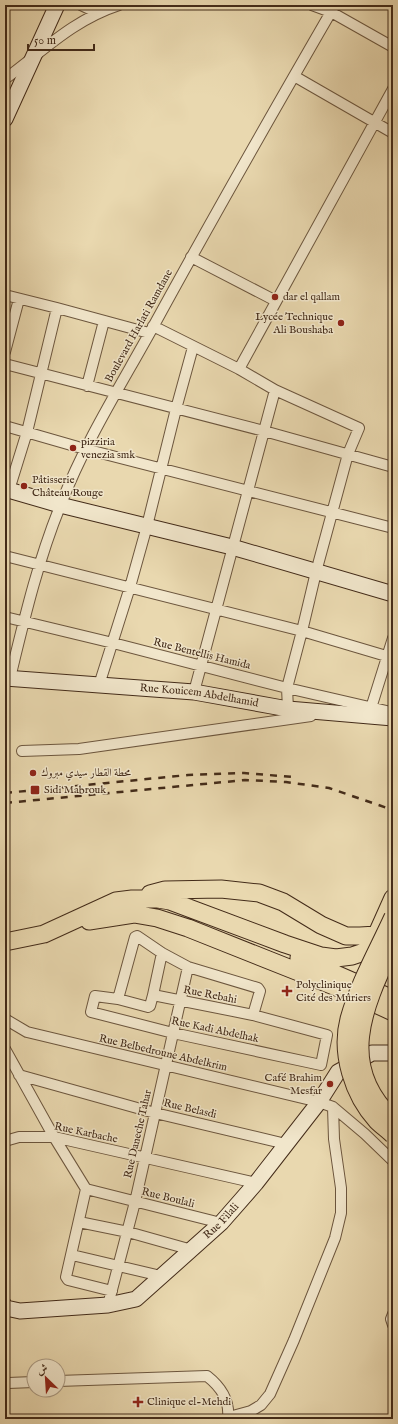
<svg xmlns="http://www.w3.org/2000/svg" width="398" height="1424" font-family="'IM FELL English',Amiri,serif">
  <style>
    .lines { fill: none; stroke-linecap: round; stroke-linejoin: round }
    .street-casing { stroke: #6c563e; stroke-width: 12 }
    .secondary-casing { stroke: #432b19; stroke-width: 17 }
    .primary-casing { stroke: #432b19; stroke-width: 19 }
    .street { stroke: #f1e6cb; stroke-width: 10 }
    .secondary { stroke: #f1e6cb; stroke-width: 15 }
    .primary { stroke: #e9d8af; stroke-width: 17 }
    .rail { stroke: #432b19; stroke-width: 2.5; stroke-dasharray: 7 7; stroke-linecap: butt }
    .primary-bridge-casing { stroke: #432b19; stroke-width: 19; stroke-linecap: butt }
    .primary-bridge { stroke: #e9d8af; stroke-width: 17 }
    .poi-dot { fill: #8f2418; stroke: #f1e6cb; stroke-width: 1.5 }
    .labels { text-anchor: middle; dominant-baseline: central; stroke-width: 3; stroke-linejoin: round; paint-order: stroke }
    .poi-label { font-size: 11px; fill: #432b19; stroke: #f1e6cb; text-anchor: start }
    .street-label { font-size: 11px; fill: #432b19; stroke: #f1e6cb }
  </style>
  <rect width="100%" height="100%" fill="#e9d8af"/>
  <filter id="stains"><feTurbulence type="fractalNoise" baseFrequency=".005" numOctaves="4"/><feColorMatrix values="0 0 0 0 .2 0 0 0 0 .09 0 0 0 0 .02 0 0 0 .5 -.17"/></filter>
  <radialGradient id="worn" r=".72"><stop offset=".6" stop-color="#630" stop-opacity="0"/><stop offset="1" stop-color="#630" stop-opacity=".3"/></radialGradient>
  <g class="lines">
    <defs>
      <path id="street" d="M81,5L98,13
        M312,5L331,12L393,47
        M294,76L393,133
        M5,79C43,51 73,20 119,5
        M191,257L276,301
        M5,295L57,308L149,333
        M153,326L239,369L275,390L359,428L348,454L316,572L302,631L287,688L288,709
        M5,352L19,299
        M5,364L264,431L393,467
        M239,369L393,89
        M87,386L104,321
        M5,426L85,449L393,528
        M9,490L27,432L57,308
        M5,556L302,631L393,658
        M5,617L113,643L287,688L391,712
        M10,678C24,620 38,560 61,504C85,442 121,385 153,327C212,219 273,112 335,5
        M99,685L130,587L147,526L176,409L193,347
        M194,692L275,390
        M372,713L371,708L393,638
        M22,751L79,749L311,716
        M153,995L253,1015L327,1035L321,1065L173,1033L91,1012L95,996L118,999L148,1007L150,1006Z
        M153,995L162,953
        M118,999L135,937L137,936L162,953L188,967L258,988L260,991L253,1015
        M5,1019L27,1032L319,1102L333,1107L365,1134L393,1161
        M5,1049L54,1137L86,1189L66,1277L68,1280L112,1291
        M19,1075L155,1113L286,1144
        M5,1141L19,1137H54L256,1183
        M86,1189L221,1223
        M79,1222L128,1232L192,1250
        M72,1255L161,1276
        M108,1305L135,1202L188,967
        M393,1314L391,1319L393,1325
        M58,1381L207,1376C221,1387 230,1400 228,1419
        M8,1383L34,1382
        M229,1417L251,1411L261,1405L270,1394L294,1340L335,1238L341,1213V1188L334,1139L333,1107"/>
      <g id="secondary">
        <path d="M5,119L57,5"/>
        <path d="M5,489L60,505L232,547L393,594"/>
        <path id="s1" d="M5,678L194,692L288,709L393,718"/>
        <path id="s2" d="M5,1306L6,1308L20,1311L108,1305L136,1299L221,1223L256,1183L319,1102L338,1072L372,1053H393"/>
      </g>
      <path id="primary" d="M150,894L165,890L221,889L259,893L283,902L321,925L346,936H360L377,935
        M89,921L134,914L157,918L188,928L344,990
        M5,942L44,934L116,901L132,899H158L170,901L285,944L321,956L336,958L352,956L364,952L372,945L393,898
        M299,958L393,999
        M369,1001L393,1012"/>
    </defs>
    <use href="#street" class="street-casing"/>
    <use href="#secondary" class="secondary-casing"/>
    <use href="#primary" class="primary-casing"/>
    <use href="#street" class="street"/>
    <use href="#secondary" class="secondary"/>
    <use href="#primary" class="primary"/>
    <path class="rail" d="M5,793L188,775L244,773L293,777
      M5,803L245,780L286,782L329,788L393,810"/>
    <defs>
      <path id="primary-bridge" d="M393,917C378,950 359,983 349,1019C340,1053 353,1095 377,1121C382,1126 388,1130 393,1135
        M391,949C363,1008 337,1067 393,1119"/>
    </defs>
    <use href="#primary-bridge" class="primary-bridge-casing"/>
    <use href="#primary-bridge" class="primary-bridge"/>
  </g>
  <g class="poi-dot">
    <circle cx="275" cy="297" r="4"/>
    <circle cx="341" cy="323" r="4"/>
    <circle cx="73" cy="448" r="4"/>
    <circle cx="24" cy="486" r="4"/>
    <circle cx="33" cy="773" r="4"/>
    <rect x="30" y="785" width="10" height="10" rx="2"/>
    <path d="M285 985h4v4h4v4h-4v4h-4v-4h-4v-4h4z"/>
    <circle cx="330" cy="1084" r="4"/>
    <path d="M136 1396h4v4h4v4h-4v4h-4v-4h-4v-4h4z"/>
  </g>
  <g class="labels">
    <g class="poi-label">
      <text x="283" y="297">dar el qallam</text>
      <text x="333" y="317" text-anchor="end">Lycée Technique<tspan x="333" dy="13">Ali Boushaba</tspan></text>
      <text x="81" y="442">pizziria<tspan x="81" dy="13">venezia smk</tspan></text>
      <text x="32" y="480">Pâtisserie<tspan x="32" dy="13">Château Rouge</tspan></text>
      <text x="41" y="773">محطة القطار سيدي مبروك</text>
      <text x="44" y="790">Sidi Mabrouk</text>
      <text x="296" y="985">Polyclinique<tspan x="296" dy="13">Cité des Mûriers</tspan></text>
      <text x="322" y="1078" text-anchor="end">Café Brahim<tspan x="322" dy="13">Mesfar</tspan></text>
      <text x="147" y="1402">Clinique el-Mehdi</text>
    </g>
    <g class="street-label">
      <text transform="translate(139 326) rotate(-61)">Boulevard Harlati Ramdane</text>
      <text transform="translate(202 654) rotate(14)">Rue Bentellis Hamida</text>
      <text stroke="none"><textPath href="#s1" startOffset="195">Rue Kouicem Abdelhamid</textPath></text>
      <text transform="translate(210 995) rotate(11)">Rue Rebahi</text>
      <text transform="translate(215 1030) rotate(12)">Rue Kadi Abdelhak</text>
      <text transform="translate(163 1053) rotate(13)">Rue Belbedroune Abdelkrim</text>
      <text transform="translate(190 1109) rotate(13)">Rue Belasdi</text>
      <text transform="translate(86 1133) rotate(12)">Rue Karbache</text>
      <text transform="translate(138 1134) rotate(-77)">Rue Daneche Tahar</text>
      <text transform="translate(168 1198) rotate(14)">Rue Boulali</text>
      <text stroke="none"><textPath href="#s2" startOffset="249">Rue Filali</textPath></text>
    </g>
  </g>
  <rect width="398" height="1424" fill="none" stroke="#e9d8af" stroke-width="20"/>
  <rect x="6" y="6" width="386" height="1412" fill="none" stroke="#432b19" stroke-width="2"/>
  <rect x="10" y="10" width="378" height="1404" fill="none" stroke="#432b19"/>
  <g transform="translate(46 1378) rotate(335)"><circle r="19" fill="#f1e6cb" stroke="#ab9b84"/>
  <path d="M0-3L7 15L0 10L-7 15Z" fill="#8f2418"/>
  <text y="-6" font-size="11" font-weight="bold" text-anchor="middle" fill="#432b19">ش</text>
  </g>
  <path d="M28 44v6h66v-6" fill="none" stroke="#432b19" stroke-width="2"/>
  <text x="34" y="44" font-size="12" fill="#432b19" stroke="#f1e6cb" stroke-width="3" paint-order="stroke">50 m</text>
  <rect width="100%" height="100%" filter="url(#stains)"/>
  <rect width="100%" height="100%" fill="url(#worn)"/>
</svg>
